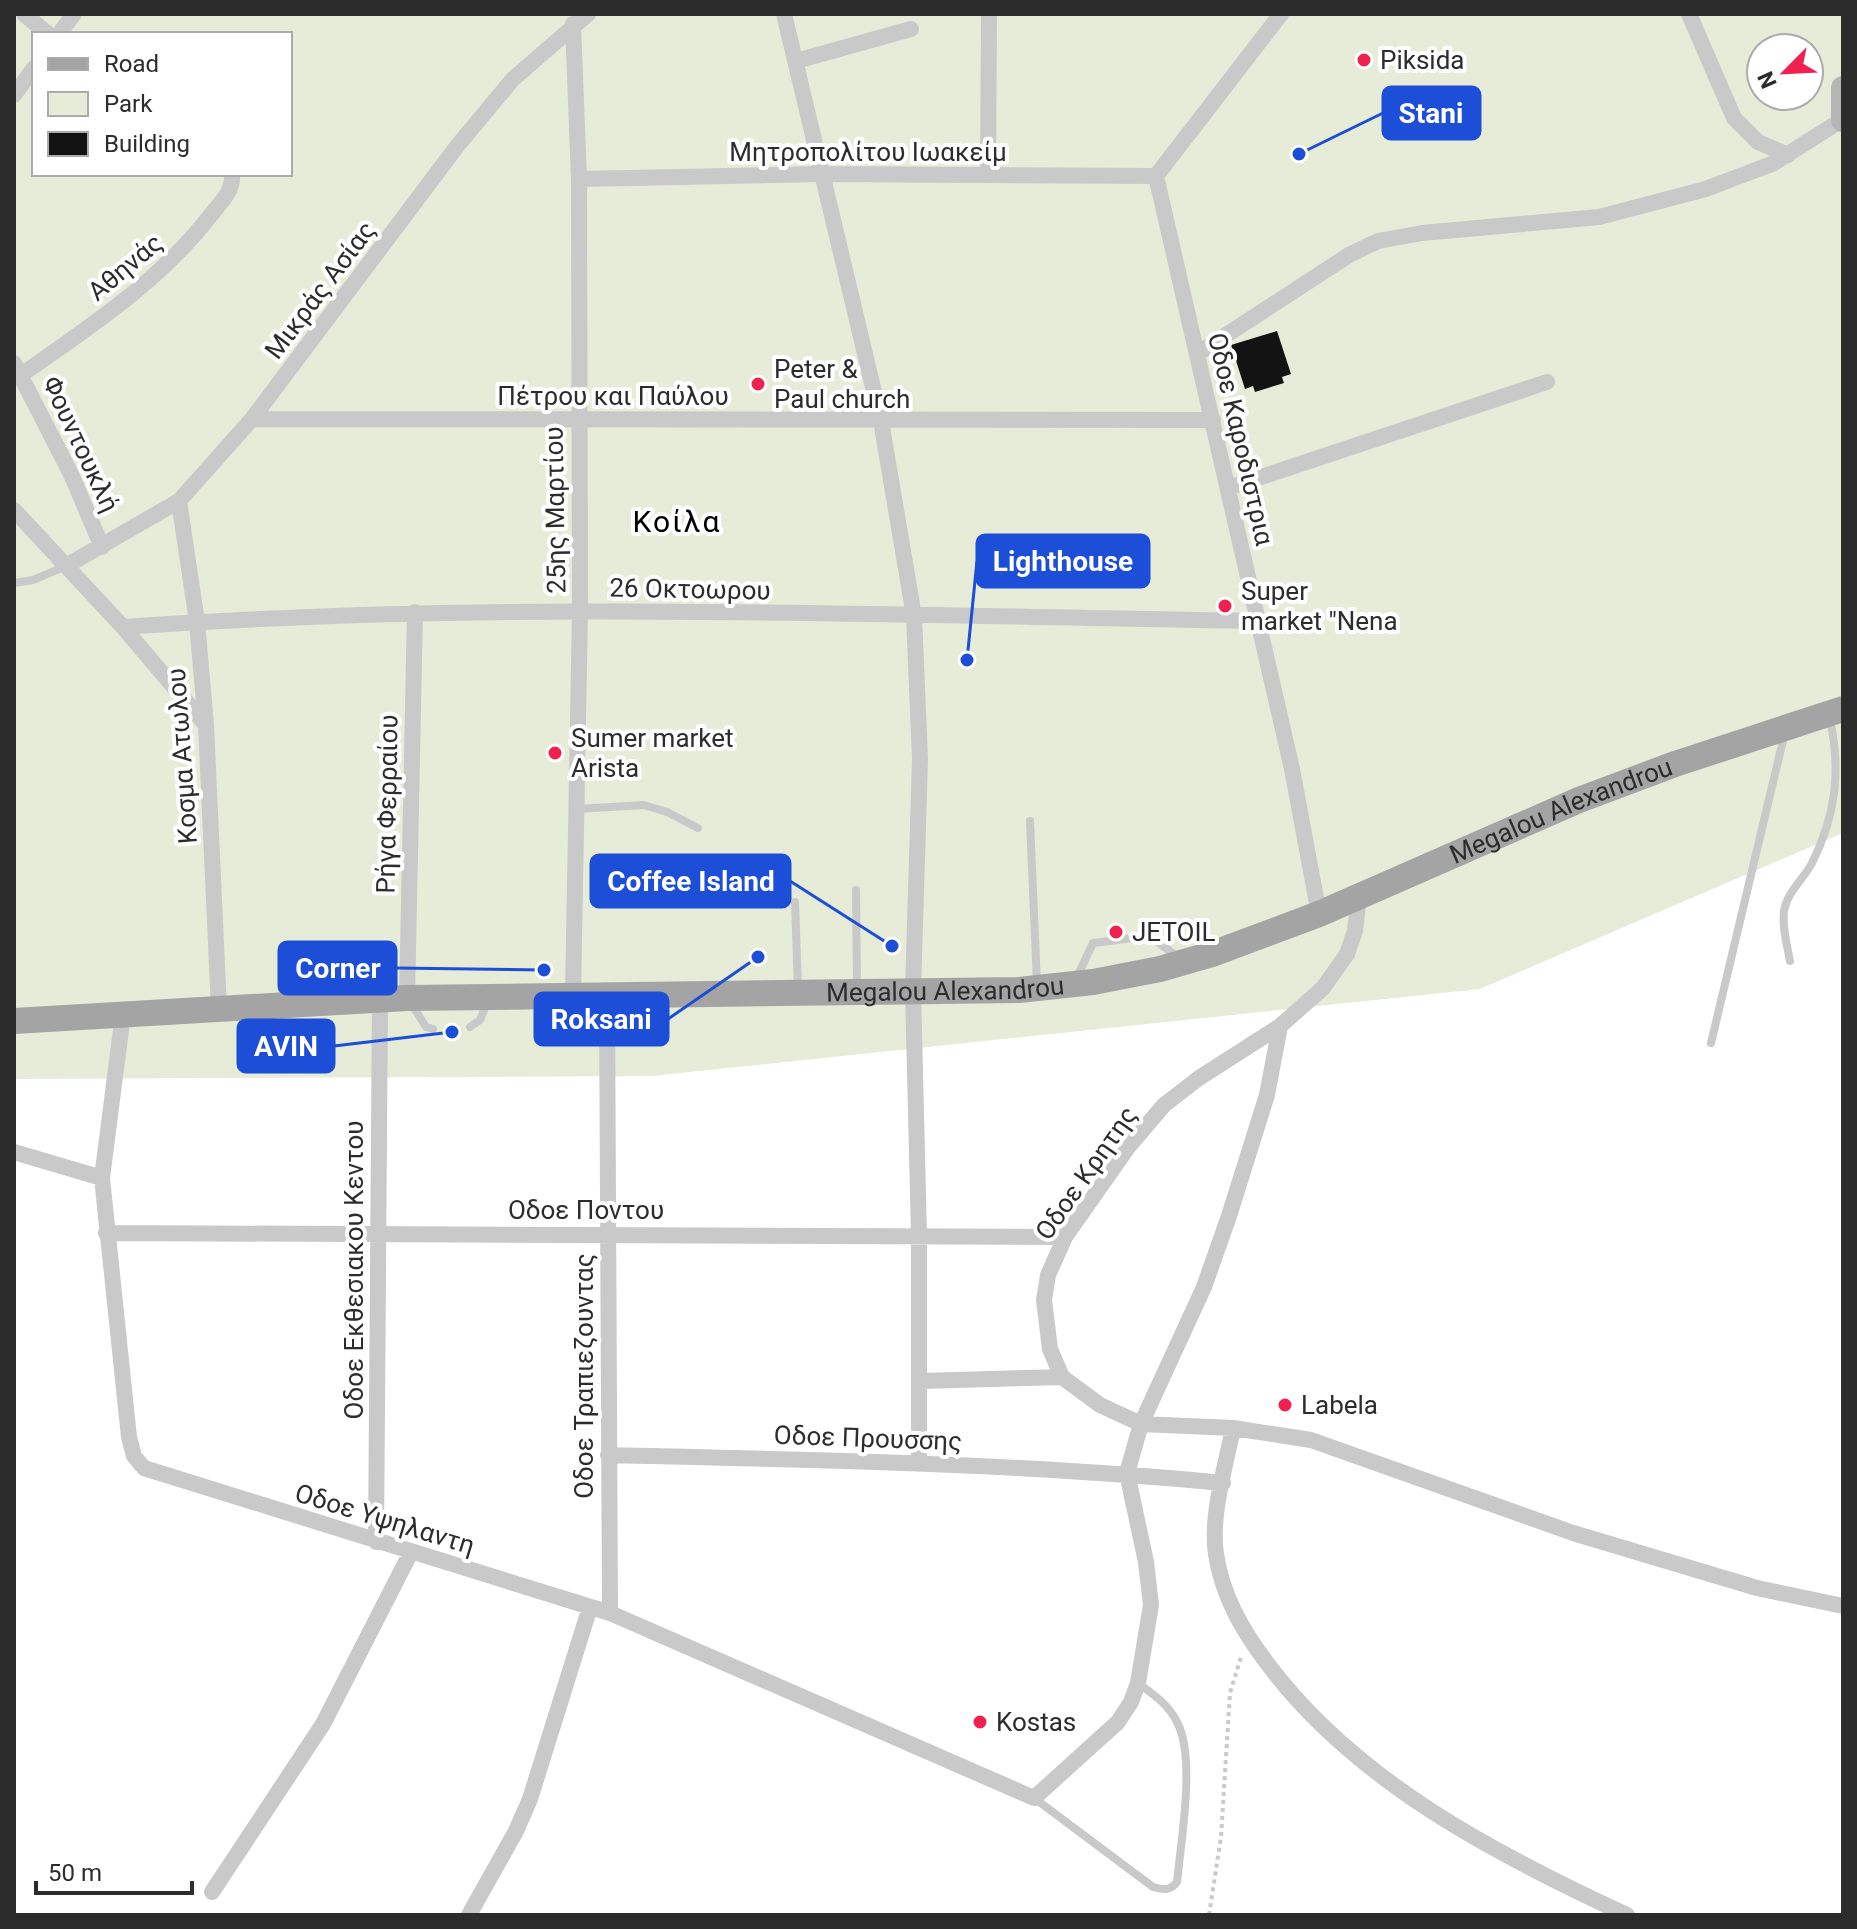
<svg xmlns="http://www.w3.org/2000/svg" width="1857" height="1929" font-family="Roboto,sans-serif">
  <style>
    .green { fill: #e6ecd8; fill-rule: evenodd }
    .building { fill: #131313 }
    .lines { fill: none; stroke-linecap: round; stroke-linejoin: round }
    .path { stroke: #c9c9c9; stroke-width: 4; stroke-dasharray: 4 4; stroke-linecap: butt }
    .lane { stroke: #c9c9c9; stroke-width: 8 }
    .street { stroke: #c9c9c9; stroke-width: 16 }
    .secondary { stroke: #b6b6b6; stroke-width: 24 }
    .primary { stroke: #a4a4a4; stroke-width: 26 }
    .poi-dot { fill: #f1214f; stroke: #fff; stroke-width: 3 }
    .labels { text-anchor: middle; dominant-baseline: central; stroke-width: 8; stroke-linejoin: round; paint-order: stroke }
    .poi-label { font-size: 26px; fill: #2c2c2c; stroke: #fff; text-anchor: start }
    .street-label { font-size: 26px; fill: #2c2c2c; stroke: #fff }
    .quarter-label { font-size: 30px; letter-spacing: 2px; fill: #000; stroke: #fff }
    .leader { fill: none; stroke: #1d4ed8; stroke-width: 3 }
    .callout-dot { fill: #1d4ed8; stroke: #fff; stroke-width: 3 }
    .callout { fill: #1d4ed8; stroke: #1d4ed8; stroke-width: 3 }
    .callout-label { font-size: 28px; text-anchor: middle; font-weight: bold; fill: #fff }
  </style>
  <rect width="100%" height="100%" fill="#fff"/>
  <path class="green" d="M14,14H1843V833L1480,989L652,1076L14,1079ZM34,34H290V174H34ZM1761,48H1809V96H1761Z"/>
  <path class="building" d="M1277,331L1291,374L1282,377L1284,383L1255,392L1253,386L1245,389L1231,345Z"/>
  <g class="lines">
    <path class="path" d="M1209,1915L1221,1837L1230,1693L1241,1657"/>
    <path class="lane" d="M14,583L33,580L66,566
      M577,809L644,805L667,812L698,828
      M1030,821L1037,984
      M856,890L857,987
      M795,902L798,988
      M1790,961C1787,945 1782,927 1784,911C1787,892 1803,880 1812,863C1836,815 1841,771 1830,719
      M1076,979L1093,943L1149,936L1178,957
      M411,1003L426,1027L433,1029
      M470,1027L480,1020L487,1003
      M1711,1043L1785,732
      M1034,1798L1153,1887C1164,1890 1170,1891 1177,1882C1181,1841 1196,1757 1177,1722C1168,1704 1154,1695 1138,1683"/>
    <path class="street" d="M24,14L48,34
      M784,14L881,421L914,616L920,759L913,991L919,1235V1463
      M1689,14L1734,118L1758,142L1788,155
      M59,34L74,14
      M796,61L911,29
      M14,95L34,68
      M988,175L989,14
      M1156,176L1292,769L1319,914
      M1156,176L1281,14
      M579,179L822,174L1156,176
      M1197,354L1349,255L1378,241L1422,233L1599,217L1706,189L1774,163L1843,119
      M14,363L71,474L102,547
      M21,375C89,327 159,282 210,216C220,203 234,191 232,174
      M252,419L1213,420
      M1228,488L1547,382
      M179,501L197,622L206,725L219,1009
      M14,510L123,627L206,725
      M66,566L179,501L252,419L458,145L513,79L588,14
      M123,627C500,600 879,615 1257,621
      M1359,896L1355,931L1347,954L1323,988L1280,1026L1199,1078L1164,1105L1129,1146L1065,1237L1048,1275L1044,1300L1050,1349L1062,1377L1100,1405L1141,1424L1233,1428L1311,1440L1573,1533L1757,1588L1843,1606
      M573,995L580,611L579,179L573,24
      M607,995L610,1613
      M407,998L415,612
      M123,1014L102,1178L129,1437L134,1456L144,1468L610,1613L1034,1798L1118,1722L1131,1702L1138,1683L1151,1605L1146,1562L1127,1473L1141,1424L1204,1287L1229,1216L1267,1095L1280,1026
      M14,1152L102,1178
      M106,1233L1065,1237
      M920,1381L1062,1377
      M1233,1428C1226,1465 1210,1516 1216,1554C1222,1595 1242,1630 1267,1663C1355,1781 1495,1854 1627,1915
      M608,1455C813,1460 1018,1463 1223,1483
      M376,1542L380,999
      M212,1892L323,1724L411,1552
      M469,1915L516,1831L530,1799L590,1607"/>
    <path class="secondary" d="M1843,88V120"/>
    <path class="primary" id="s1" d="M14,1021L407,998L1019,990L1093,982L1160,969L1212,954L1319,914L1579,800L1675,764L1843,709"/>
  </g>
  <g class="poi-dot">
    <circle cx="1364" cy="60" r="8"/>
    <circle cx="758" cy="384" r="8"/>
    <circle cx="1225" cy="606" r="8"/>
    <circle cx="555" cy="753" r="8"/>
    <circle cx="1116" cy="932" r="8"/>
    <circle cx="1285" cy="1405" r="8"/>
    <circle cx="980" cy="1722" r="8"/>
  </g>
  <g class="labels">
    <g class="poi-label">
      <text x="1380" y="60">Piksida</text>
      <text x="774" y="369">Peter &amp;<tspan x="774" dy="30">Paul church</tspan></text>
      <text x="1241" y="591">Super<tspan x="1241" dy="30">market "Nena</tspan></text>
      <text x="571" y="738">Sumer market<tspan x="571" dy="30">Arista</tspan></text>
      <text x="1132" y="932">JETOIL</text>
      <text x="1301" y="1405">Labela</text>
      <text x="996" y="1722">Kostas</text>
    </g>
    <g class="street-label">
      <text x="868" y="152">Μητροπολίτου Ιωακείμ</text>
      <text transform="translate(125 267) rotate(-40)">Αθηνάς</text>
      <text transform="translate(320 290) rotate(-53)">Μικράς Ασίας</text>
      <text x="613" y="396">Πέτρου και Παύλου</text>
      <text transform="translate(1241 439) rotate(77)">Oδοε Καροδιστρια</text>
      <text transform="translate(81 444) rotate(65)">Φουντουκλή</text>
      <text transform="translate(555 510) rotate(-91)">25ης Μαρτίου</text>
      <text transform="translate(690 589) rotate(1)">26 Οκτοωρου</text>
      <text transform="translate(182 756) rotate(-94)">Κοσμα Ατωλου</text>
      <text transform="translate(387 804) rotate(-89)">Ρήγα Φερραίου</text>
      <text stroke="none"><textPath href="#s1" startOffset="1580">Megalou Alexandrou</textPath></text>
      <text stroke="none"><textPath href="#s1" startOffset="932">Megalou Alexandrou</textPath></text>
      <text transform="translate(1086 1173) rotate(-55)">Oδοε Κρητης</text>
      <text x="586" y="1210">Oδοε Ποντου</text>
      <text transform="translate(354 1270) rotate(-90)">Oδοε Εκθεσιακου Κεντου</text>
      <text transform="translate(584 1376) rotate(-90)">Oδοε Τραπιεζουντας</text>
      <text transform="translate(868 1438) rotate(2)">Oδοε Προυσσης</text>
      <text transform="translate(385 1519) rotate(17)">Oδοε Υψηλαντη</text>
    </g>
    <g class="quarter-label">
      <text x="677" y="521">Κοίλα</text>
    </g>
  </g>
  <path class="leader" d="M1299 154L1383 113M967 660L977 561M892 946L790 881M544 970L396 968M758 957L668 1019M452 1032L334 1046"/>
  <g class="callout-dot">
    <circle cx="1299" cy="154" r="8"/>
    <circle cx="967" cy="660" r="8"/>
    <circle cx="892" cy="946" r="8"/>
    <circle cx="544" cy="970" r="8"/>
    <circle cx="758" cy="957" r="8"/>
    <circle cx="452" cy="1032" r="8"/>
  </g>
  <g class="callout">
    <rect x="1383" y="87" width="97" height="52" rx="8"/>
    <rect x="977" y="535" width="172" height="52" rx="8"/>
    <rect x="591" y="855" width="199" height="52" rx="8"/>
    <rect x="279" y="942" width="117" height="52" rx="8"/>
    <rect x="535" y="993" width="133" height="52" rx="8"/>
    <rect x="238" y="1020" width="96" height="52" rx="8"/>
  </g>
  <g class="callout-label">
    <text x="1431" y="123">Stani</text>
    <text x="1063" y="571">Lighthouse</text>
    <text x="691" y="891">Coffee Island</text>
    <text x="338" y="978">Corner</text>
    <text x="601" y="1029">Roksani</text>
    <text x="286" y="1056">AVIN</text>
  </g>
  <rect width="1857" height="1929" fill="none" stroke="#2c2c2c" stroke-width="32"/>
  <rect x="32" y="32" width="260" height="144" fill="#ffffff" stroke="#ababab" stroke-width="2"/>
  <rect x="48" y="58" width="40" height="12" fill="#a4a4a4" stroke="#ababab" stroke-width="2"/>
  <text x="104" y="72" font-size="24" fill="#2c2c2c">Road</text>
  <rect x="48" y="92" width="40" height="24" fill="#e6ecd8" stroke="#ababab" stroke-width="2"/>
  <text x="104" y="112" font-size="24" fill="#2c2c2c">Park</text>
  <rect x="48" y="132" width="40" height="24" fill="#131313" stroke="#ababab" stroke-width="2"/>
  <text x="104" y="152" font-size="24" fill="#2c2c2c">Building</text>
  <g transform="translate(1785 72) rotate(246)"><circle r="38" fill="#ffffff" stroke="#ababab" stroke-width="2"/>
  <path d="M0-6L14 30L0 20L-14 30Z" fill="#f1214f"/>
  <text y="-12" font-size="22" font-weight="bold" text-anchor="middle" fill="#2c2c2c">N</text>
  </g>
  <path d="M36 1881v12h156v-12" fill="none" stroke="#2c2c2c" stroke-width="4"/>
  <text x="48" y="1881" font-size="24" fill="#2c2c2c" stroke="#ffffff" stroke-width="6" paint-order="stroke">50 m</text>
</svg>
